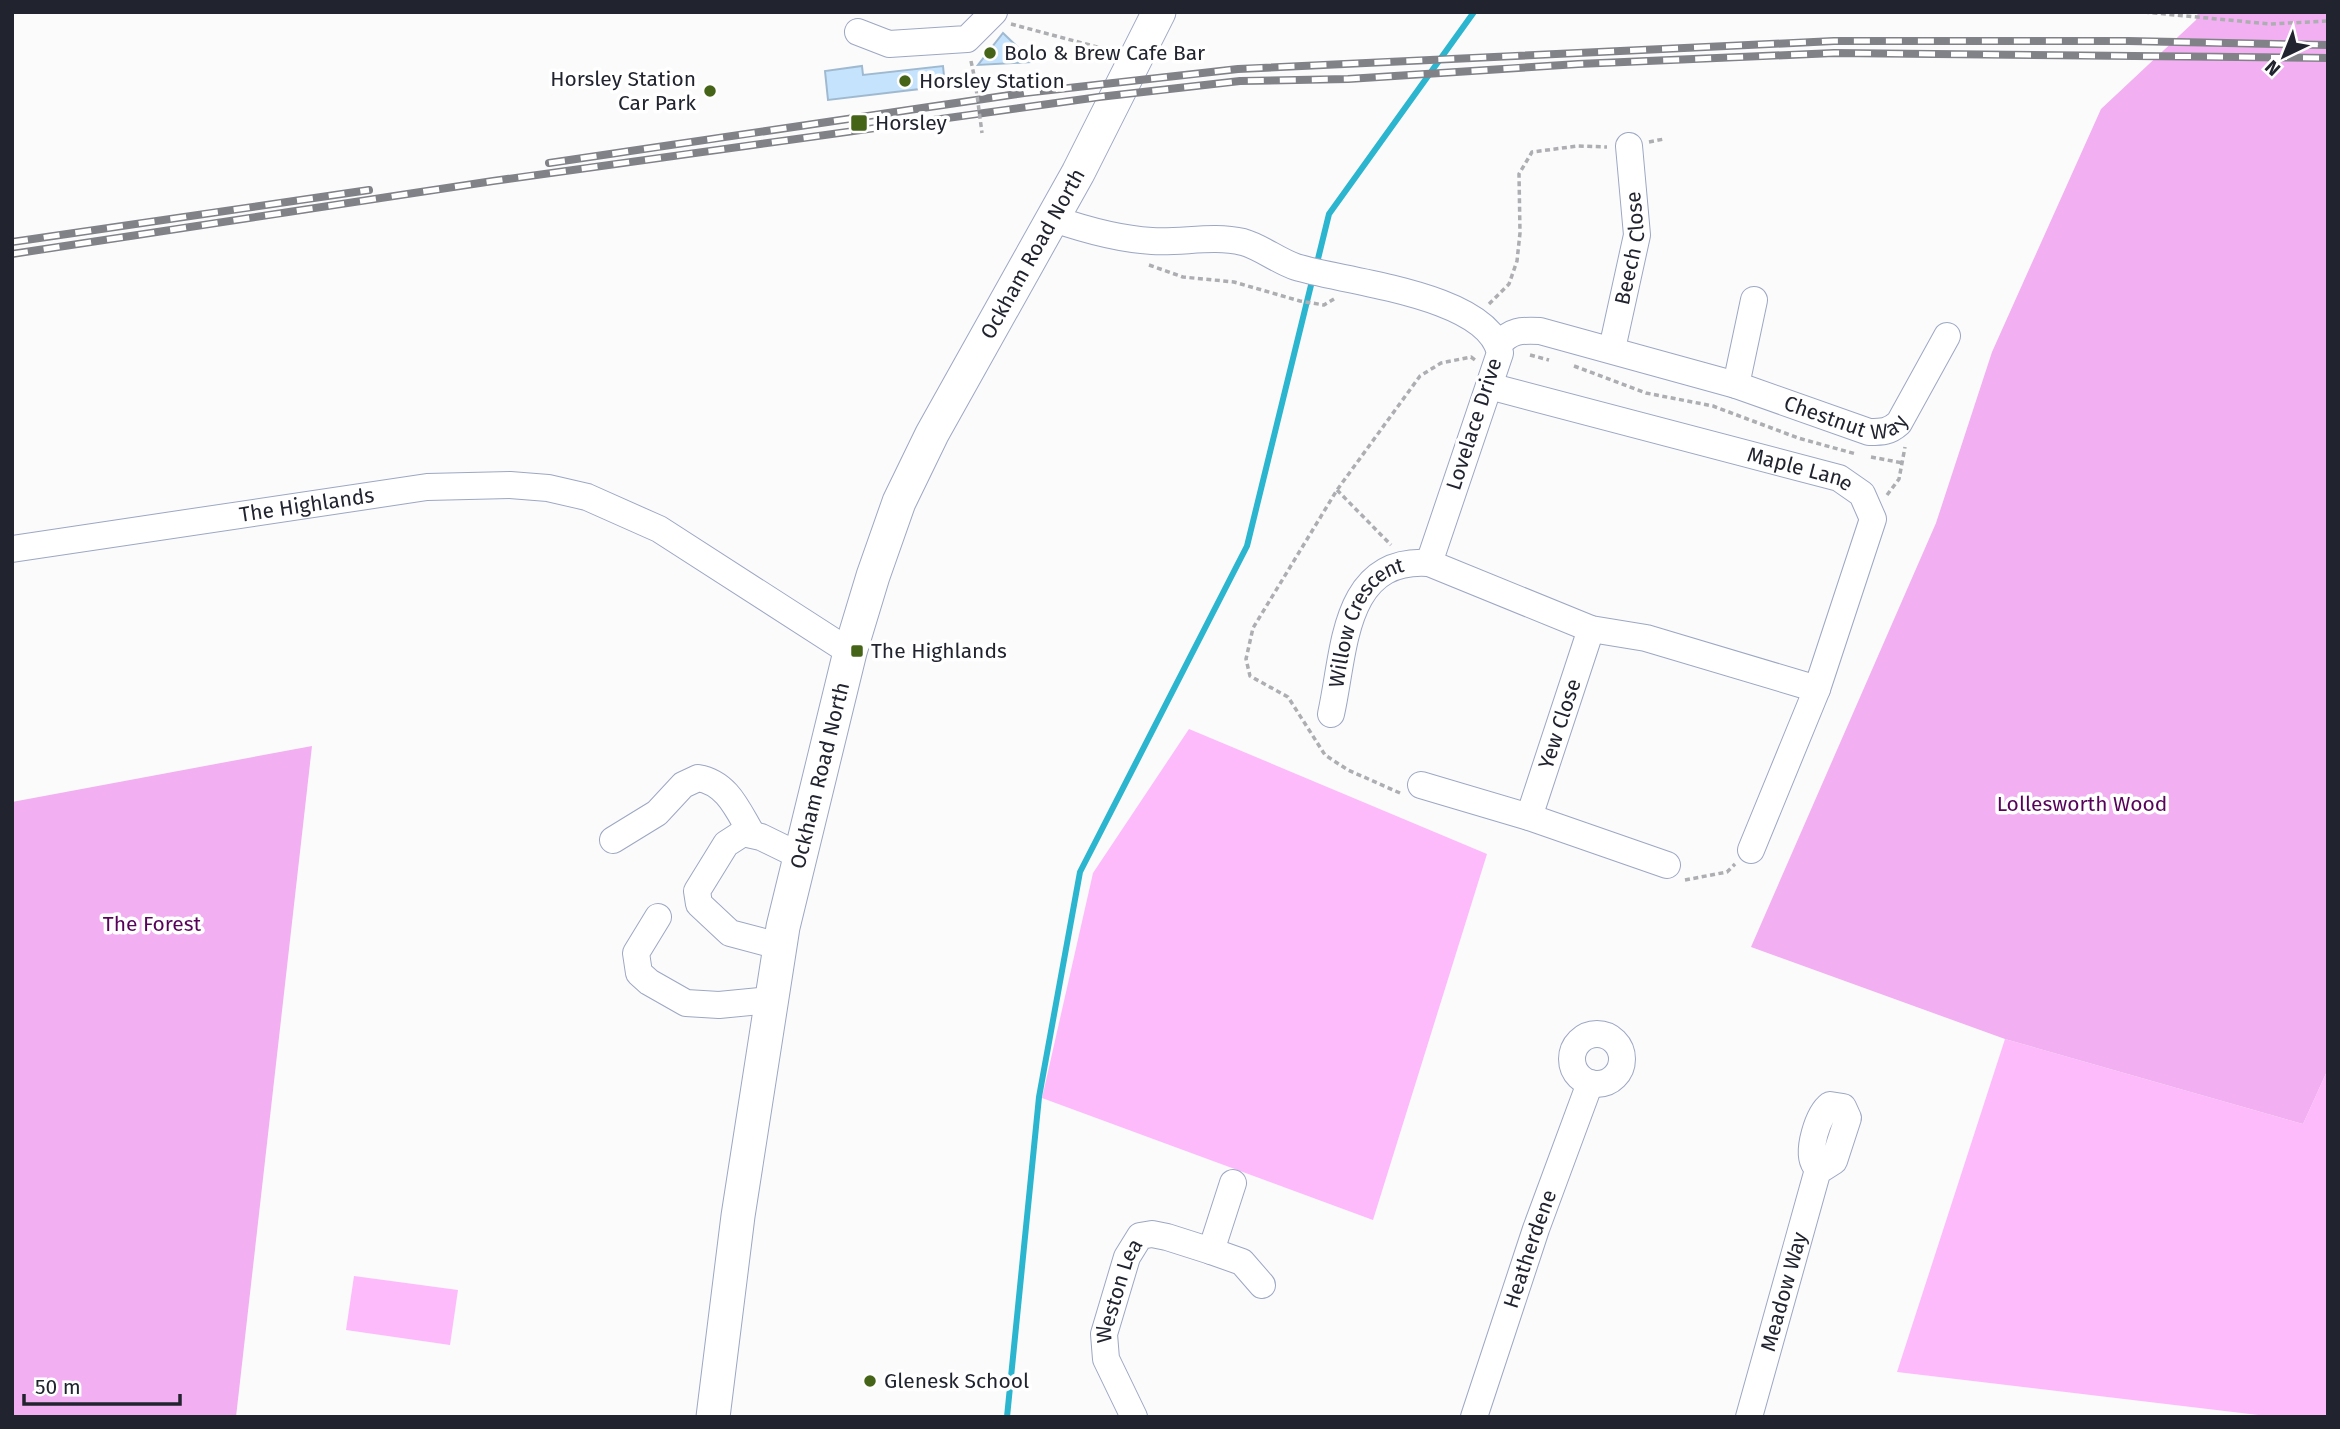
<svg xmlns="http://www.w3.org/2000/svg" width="2340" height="1429" font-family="'Fira Sans',sans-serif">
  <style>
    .green { fill: #fdbbfc }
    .forest { fill: #f2aff1 }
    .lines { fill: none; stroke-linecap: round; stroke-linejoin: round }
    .stream { stroke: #2bb5cf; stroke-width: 6 }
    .building { fill: #c5e3fc; stroke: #9fbad0; stroke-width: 2 }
    .minor-casing { stroke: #9da7c4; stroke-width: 28 }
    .major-casing { stroke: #9da7c4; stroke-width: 35 }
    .path { stroke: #adaeb2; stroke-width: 3.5; stroke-dasharray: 5 3.5; stroke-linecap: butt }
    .minor { stroke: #fff; stroke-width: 26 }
    .major { stroke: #fff; stroke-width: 33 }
    .rail-casing { stroke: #808288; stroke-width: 8 }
    .rail { stroke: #fff; stroke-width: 5; stroke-dasharray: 16; stroke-linecap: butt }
    .path-bridge { stroke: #adaeb2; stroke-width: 3.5; stroke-dasharray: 5 3.5; stroke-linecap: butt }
    .poi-dot { fill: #456418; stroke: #fff; stroke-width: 2.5 }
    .labels { text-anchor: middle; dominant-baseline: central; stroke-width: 7; stroke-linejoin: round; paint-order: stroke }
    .poi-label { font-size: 21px; fill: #21242f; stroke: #fff; text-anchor: start }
    .street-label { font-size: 21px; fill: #21242f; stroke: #fff }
    .park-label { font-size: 21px; fill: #57035a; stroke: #fff }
  </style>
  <rect width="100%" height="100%" fill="#fbfbfb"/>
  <path class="green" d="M1189,729L1487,854L1373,1220L1042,1098L1093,873Z
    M2005,1039L2303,1124L2328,1069V1417H2275L1897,1372Z
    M354,1276L458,1290L450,1345L346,1330Z"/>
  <path class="forest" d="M2198,12H2328V1069L2303,1124L2005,1039L1751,947L1936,523L1992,352L2101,109L2196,20Z
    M312,746L236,1417H12V802Z"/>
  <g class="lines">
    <path class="stream" d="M1316,267L1329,214L1474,12
      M1007,1417L1039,1097L1080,872L1247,546L1313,277"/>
  </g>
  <path class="building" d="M1003,33L1033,62L978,65Z
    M862,66L863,75L943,66L945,86L828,100L825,71Z"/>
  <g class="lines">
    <defs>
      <g id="minor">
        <path d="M858,32L889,44L967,39L994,12"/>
        <path d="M1054,219C1086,230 1118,239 1152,241C1182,243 1213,235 1243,242C1261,247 1278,261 1296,267C1344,282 1488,294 1500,353L1429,563L1591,629L1646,638L1817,689"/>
        <path id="s1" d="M1498,345C1511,330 1521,330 1540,331L1736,385L1869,432C1882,432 1889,432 1899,423L1947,336"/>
        <path id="s2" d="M1612,349L1637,235L1629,146"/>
        <path d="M1736,385L1754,300"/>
        <path id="s3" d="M1489,386L1839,478L1862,494L1873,519L1817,689L1751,850"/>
        <path id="s4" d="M12,549L427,487L510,485L548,488L587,497L659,529L850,652"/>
        <path id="s5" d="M1331,714C1345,652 1342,557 1429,563"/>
        <path d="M1421,785L1529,817L1667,865"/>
        <path id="s6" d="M1529,817L1591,629"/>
        <path d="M613,840L657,813L683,785L698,778C728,783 738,811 752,834"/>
        <path d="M658,917L636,953L639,973L649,982L686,1003L719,1005L771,1000"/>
        <path d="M779,946L730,933L699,904L697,891L726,844L743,833L761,837L800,856"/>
        <circle cx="1597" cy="1059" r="25"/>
        <path d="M1830,1105L1843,1107L1848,1118L1834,1161L1823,1168L1815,1165C1806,1152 1818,1114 1830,1105Z"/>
        <path d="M1211,1251L1242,1262L1262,1285"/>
        <path id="s7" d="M1134,1417L1106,1359L1104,1334L1127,1257L1140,1236L1152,1234L1167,1237L1211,1251L1233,1183"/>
        <path id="s8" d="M1474,1417L1536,1229L1590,1083"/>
        <path id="s9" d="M1749,1417L1819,1166"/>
      </g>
      <g id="major">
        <path id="s10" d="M713,1417L738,1216L783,927L850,652L873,576L899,502L932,434L1078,173L1159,12"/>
      </g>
    </defs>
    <use href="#minor" class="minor-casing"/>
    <use href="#major" class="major-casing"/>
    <path class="path" d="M2144,12L2270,24L2328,21
      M1011,24L1112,51
      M971,61L975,80
      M1649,142L1664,139
      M1149,265L1183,277L1234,282L1300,301L1324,305L1334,299
      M1489,304L1509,284L1517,261L1520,233L1519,174L1532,152L1578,146L1607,147
      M1530,355L1549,360
      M1574,366L1646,393L1713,406L1798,438L1856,454
      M1871,457L1903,463
      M1337,490L1391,545
      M1887,495L1899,479L1905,447
      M1400,793L1348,770L1325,755L1288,697L1250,676L1246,659L1253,628L1337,490L1420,376L1441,363L1471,357L1475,360
      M1685,880L1727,872L1735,864
      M12,1416L13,1417"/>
    <use href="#minor" class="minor"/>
    <use href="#major" class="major"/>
    <defs>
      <path id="rail" d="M549,163L1024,93L1238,69L1834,41H2128L2328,45
        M12,242L369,190
        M12,254L493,181L1099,97L1240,81L1348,79L1578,64L1834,53L2328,58"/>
    </defs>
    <use href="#rail" class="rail-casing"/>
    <use href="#rail" class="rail"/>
    <path class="path-bridge" d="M975,80L982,133"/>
  </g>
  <g class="poi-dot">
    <circle cx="990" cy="53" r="7"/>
    <circle cx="905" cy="81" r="7"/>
    <circle cx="710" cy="91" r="7"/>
    <rect x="850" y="114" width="18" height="18" rx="3.5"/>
    <rect x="850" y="644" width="14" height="14" rx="3.5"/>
    <circle cx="870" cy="1381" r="7"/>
  </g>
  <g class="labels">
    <g class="poi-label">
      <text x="1004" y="53">Bolo &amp; Brew Cafe Bar</text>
      <text x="696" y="79" text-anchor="end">Horsley Station<tspan x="696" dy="24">Car Park</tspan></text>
      <text x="919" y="81">Horsley Station</text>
      <text x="875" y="123">Horsley</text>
      <text x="871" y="651">The Highlands</text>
      <text x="884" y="1381">Glenesk School</text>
    </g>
    <g class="street-label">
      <text stroke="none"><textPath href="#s2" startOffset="103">Beech Close</textPath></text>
      <text stroke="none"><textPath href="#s10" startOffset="1218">Ockham Road North</textPath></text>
      <text stroke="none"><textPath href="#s1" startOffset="366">Chestnut Way</textPath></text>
      <text transform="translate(1474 424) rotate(-72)">Lovelace Drive</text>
      <text stroke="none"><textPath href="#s3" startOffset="322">Maple Lane</textPath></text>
      <text stroke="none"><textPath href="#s4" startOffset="298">The Highlands</textPath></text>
      <text stroke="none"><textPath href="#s5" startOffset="102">Willow Crescent</textPath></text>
      <text stroke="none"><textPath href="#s6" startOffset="98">Yew Close</textPath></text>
      <text stroke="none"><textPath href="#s10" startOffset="651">Ockham Road North</textPath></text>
      <text stroke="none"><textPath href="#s8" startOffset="177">Heatherdene</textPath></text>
      <text stroke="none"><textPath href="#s9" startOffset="130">Meadow Way</textPath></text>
      <text stroke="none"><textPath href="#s7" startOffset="135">Weston Lea</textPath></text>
    </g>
    <g class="park-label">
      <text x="2082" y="804">Lollesworth Wood</text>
      <text x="152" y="924">The Forest</text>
    </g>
  </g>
  <rect width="2340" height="1429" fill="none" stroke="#21242f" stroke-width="28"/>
  <g transform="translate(2284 56) rotate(223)" stroke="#ffffff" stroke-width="5" paint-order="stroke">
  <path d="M0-5L12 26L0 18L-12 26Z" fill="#21242f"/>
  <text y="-10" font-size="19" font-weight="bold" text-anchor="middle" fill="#21242f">N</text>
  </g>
  <path d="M24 1394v10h156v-10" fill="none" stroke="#21242f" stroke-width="3.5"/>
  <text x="35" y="1394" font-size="21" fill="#21242f" stroke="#ffffff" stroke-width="5" paint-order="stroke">50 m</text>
</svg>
